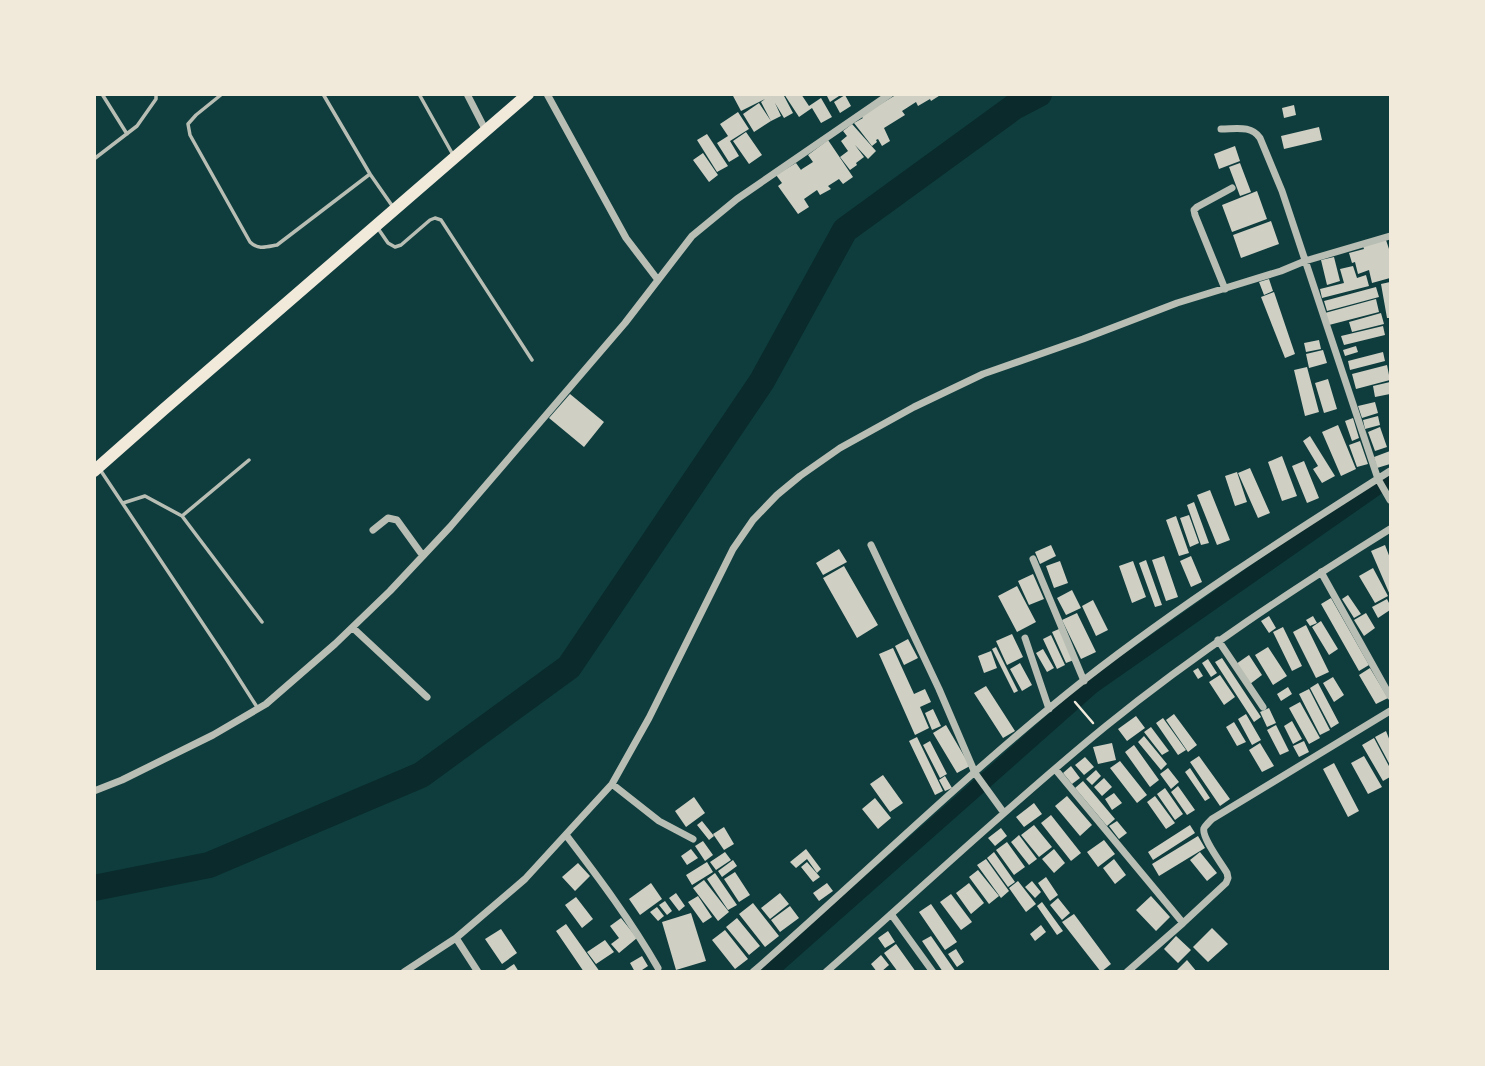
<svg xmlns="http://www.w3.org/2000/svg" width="1485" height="1066" font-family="'Fira Sans',sans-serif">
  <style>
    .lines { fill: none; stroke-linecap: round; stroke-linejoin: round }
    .canal { stroke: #0a2a2b; stroke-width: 16 }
    .river { stroke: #0a2a2b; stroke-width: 26 }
    .building { fill: #cfcfc3 }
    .path { stroke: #f1e9da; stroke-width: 2.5 }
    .service { stroke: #b8beb3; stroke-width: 3.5 }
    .minor { stroke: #b8beb3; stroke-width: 7 }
    .primary { stroke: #f1e9da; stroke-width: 12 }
  </style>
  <rect width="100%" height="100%" fill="#0f3d3e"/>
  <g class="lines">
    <path class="canal" d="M769,972L1092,686L1390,478"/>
    <path class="river" d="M94,888L209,865L421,775L569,667L762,381L845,230L1014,107L1039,94"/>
  </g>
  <path class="building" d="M732,94L771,96L783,94L793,113L784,118L775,103L781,116L771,121L761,102L765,99L741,111Z
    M784,94H801L809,106L821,98L832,117L821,123L812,108L799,117Z
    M826,94H842L830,102Z
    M893,94H942L931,101L930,99L918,106L916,102L902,111L905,115L884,128L890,141L882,146L878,139L876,140L877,142L872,146L854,123L863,118L861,116L894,96Z
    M845,95L851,106L840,113L834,102Z
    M759,103L771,121L754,132L743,114Z
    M1294,105L1296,115L1284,118L1282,108Z
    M738,112L749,129L730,141L739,156L729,162L717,143L728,136L720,124Z
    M852,124L876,151L868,159L855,145L864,157L856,163L857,165L850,170L840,157L848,151L841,141L847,136L843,131Z
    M1319,127L1322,140L1284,149L1281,136Z
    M746,132L762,155L749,164L733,141Z
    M707,134L728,166L717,172L697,140Z
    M828,140L853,177L843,184L839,179L828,186L831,189L820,195L817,190L804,199L809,207L798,214L778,186L782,183L776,175L796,163L801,170L802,169L813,162L808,155Z
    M1235,146L1240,161L1219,169L1214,154Z
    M703,153L718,175L709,182L693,160Z
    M1240,163L1251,192L1240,196L1229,167Z
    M1257,191L1267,219L1232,232L1222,205Z
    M1271,221L1279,244L1241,258L1233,235Z
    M1386,240L1390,252V278L1372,283L1369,270L1358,274L1355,262L1352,263L1349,253L1364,249L1363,246Z
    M1334,257L1340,281L1327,285L1321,260Z
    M1353,266L1357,278L1366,275L1369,286L1322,298L1320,289L1344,283L1340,269Z
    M1269,279L1273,291L1264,295L1259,282Z
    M1390,282V318H1387L1381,284Z
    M1376,287L1379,297L1327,311L1324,301Z
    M1274,292L1295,354L1285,358L1261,297Z
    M1376,299L1379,312L1329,325L1325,313Z
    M1381,313L1384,324L1352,332L1349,322Z
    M1383,326L1385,335L1344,345L1341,336Z
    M1319,340L1321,349L1306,352L1304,343Z
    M1356,346L1358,352L1345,356L1343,350Z
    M1323,350L1327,363L1309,368L1306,354Z
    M1383,352L1385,361L1350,370L1348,361Z
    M1387,365L1390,380L1356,389L1352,374Z
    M1307,367L1319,412L1305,416L1294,370Z
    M1328,379L1337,409L1324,413L1315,383Z
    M1390,382V394L1375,397L1373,386Z
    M570,394L604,422L584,447L549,418Z
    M1375,402L1378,413L1362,418L1358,406Z
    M1378,416L1380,425L1365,429L1363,420Z
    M1353,418L1359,438L1352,441L1345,421Z
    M1338,425L1356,469L1341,476L1322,432Z
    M1380,427L1387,447L1375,451L1368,432Z
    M1310,436L1335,476L1322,483L1313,469L1318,466L1303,441Z
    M1360,441L1368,464L1357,467L1349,445Z
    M1390,451V464L1377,468L1374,457Z
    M1282,456L1297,496L1282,501L1268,462Z
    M1304,461L1319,498L1307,503L1292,466Z
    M1250,468L1270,513L1258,518L1238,473Z
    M1237,472L1247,502L1235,506L1225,476Z
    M1210,490L1230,540L1217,545L1197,495Z
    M1194,502L1209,543L1201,545L1187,505Z
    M1189,515L1199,543L1190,547L1180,518Z
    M1176,516L1189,553L1179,556L1166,520Z
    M1051,545L1056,556L1040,564L1035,552Z
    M1385,545L1390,558V595L1371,551Z
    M839,549L847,562L823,575L816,563Z
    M1164,556L1178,597L1166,601L1152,560Z
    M1191,556L1202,582L1191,587L1180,561Z
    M1146,560L1162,605L1155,607L1139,563Z
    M1060,561L1068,583L1054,588L1046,566Z
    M1133,561L1146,597L1132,603L1119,566Z
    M844,566L878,625L857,638L823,578Z
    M1373,568L1388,596L1375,603L1359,576Z
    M1033,574L1044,599L1029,605L1018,581Z
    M1017,586L1036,622L1017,632L998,596Z
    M1072,590L1081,608L1066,615L1057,598Z
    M1348,595L1361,614L1354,618L1342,599Z
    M1331,598L1369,665L1359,671L1321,604Z
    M1387,599L1390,605V610L1378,618L1372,607Z
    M1093,600L1108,630L1096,636L1082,606Z
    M1077,613L1096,652L1081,659L1062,620Z
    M1366,613L1375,628L1364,636L1354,620Z
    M1269,616L1276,628L1269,633L1261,621Z
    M1313,616L1317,623L1310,626L1306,620Z
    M1321,621L1338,649L1329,655L1312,627Z
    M1306,625L1329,672L1316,678L1293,632Z
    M1283,627L1302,666L1292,671L1273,632Z
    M1059,629L1074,660L1066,663L1052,632Z
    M1012,634L1023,657L1007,665L996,641Z
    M1051,635L1065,665L1057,669L1043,639Z
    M908,639L918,658L904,665L895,646Z
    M996,647L1018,691L1014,693L992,649Z
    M1268,647L1287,676L1273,685L1255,655Z
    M893,648L914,694L925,689L931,702L920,707L929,728L915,735L879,654Z
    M1043,649L1054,668L1047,672L1036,653Z
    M991,651L997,668L984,673L978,656Z
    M1249,655L1262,675L1250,684L1236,664Z
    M1222,658L1261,717L1254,722L1215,662Z
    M1208,659L1217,673L1211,677L1202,663Z
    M1020,663L1032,685L1022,691L1010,669Z
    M1198,668L1203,676L1198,679L1193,671Z
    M1370,668L1388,698L1376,704L1359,675Z
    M1220,675L1235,697L1224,705L1209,682Z
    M1333,677L1344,695L1334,702L1323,683Z
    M1318,683L1339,723L1331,728L1310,688Z
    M986,686L1015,731L1003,738L974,693Z
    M1288,687L1292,694L1281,701L1277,694Z
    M1309,689L1330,730L1320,735L1299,694Z
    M1300,702L1320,738L1309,744L1289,708Z
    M1269,708L1276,723L1267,727L1260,712Z
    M933,709L941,726L932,730L925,713Z
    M1174,714L1197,745L1188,752L1166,720Z
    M1246,714L1261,740L1252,745L1238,719Z
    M1136,716L1145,728L1127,741L1118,729Z
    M1163,718L1186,750L1178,755L1156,723Z
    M1292,721L1302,739L1293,744L1284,726Z
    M1234,722L1246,742L1237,746L1226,727Z
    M946,725L970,766L957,773L933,733Z
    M1276,725L1289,751L1280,755L1267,730Z
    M1151,727L1169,751L1162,755L1144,732Z
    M1386,731L1390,741V765L1375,737Z
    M1144,736L1167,764L1161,770L1138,742Z
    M917,737L943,791L935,795L909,741Z
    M1374,738L1390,768V777L1383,781L1362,745Z
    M930,741L947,774L940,778L923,745Z
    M1304,741L1309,752L1299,757L1293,746Z
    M1112,743L1116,760L1098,764L1093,747Z
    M1260,743L1274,766L1262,772L1249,750Z
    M1134,745L1159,780L1150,787L1125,752Z
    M1199,756L1230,799L1220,806L1190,762Z
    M1364,756L1382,787L1368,794L1351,763Z
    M1085,757L1094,767L1084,775L1075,765Z
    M1120,761L1147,795L1137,803L1110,768Z
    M1334,763L1359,811L1348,817L1323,769Z
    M1071,766L1080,778L1072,784L1063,773Z
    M1168,768L1179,782L1171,789L1160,774Z
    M1190,768L1210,798L1205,801L1185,772Z
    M1096,770L1101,776L1092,785L1086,779Z
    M883,775L903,803L890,812L870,784Z
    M945,776L952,788L945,791L939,780Z
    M1104,778L1112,787L1102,796L1094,787Z
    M1083,781L1115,819L1107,826L1075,788Z
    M1178,786L1195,810L1187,815L1171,792Z
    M1165,788L1183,814L1175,820L1157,794Z
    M1114,793L1122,803L1112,810L1105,799Z
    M1067,796L1092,825L1080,836L1055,806Z
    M1155,796L1175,823L1166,829L1147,802Z
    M694,797L705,813L686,827L675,811Z
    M875,798L891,818L878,829L862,809Z
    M1034,803L1042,814L1024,827L1016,817Z
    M1051,815L1081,853L1071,861L1041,823Z
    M702,821L714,836L709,840L697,825Z
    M1117,821L1127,833L1119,839L1109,826Z
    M1034,825L1052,847L1039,857L1021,835Z
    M1190,825L1195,833L1153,860L1148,852Z
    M724,827L734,844L724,850L713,834Z
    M1001,828L1007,836L995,846L988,838Z
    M1019,835L1037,859L1029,865L1011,842Z
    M1198,836L1205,848L1159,876L1152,864Z
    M1104,840L1115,854L1098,867L1087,852Z
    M703,841L713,855L705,861L695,846Z
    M1007,842L1025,867L1014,875L996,850Z
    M691,849L698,858L687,865L681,856Z
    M806,849L821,869L817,873L807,859L796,868L790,862Z
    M1054,849L1065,863L1054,873L1042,859Z
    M725,852L731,860L716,870L710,862Z
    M994,852L1015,882L1008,887L987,858Z
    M1200,852L1217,873L1207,881L1190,860Z
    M986,859L1009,891L1001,898L977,865Z
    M1114,859L1126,875L1115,884L1103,868Z
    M733,860L737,866L722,877L718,871Z
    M707,862L713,872L692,885L686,875Z
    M807,862L820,877L813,882L801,867Z
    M578,863L590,876L575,891L562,877Z
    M978,870L999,896L989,904L969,877Z
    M735,872L750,895L739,902L724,879Z
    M715,873L737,905L728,910L707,879Z
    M1046,877L1058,895L1050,901L1038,883Z
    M704,880L729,912L718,921L693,888Z
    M1018,881L1036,904L1026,912L1009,888Z
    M1032,881L1041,892L1035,898L1025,887Z
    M651,883L662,899L640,915L629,899Z
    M827,883L833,891L819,901L813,893Z
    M969,883L984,903L971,914L956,893Z
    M676,893L685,906L679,911L669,898Z
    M780,893L789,904L770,919L761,908Z
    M951,894L972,922L961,930L940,902Z
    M698,896L712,917L703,923L688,902Z
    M1151,896L1170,917L1156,931L1136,910Z
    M576,897L593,919L582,928L565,905Z
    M1058,898L1070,913L1062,920L1050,905Z
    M665,901L672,911L667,915L659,905Z
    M1042,902L1063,931L1057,935L1037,906Z
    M753,903L779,936L765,947L739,914Z
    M931,904L957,942L945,950L919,912Z
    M790,906L799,918L780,932L771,920Z
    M657,907L664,916L658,921L650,912Z
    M691,913L706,961L676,970L662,922Z
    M1074,914L1111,964L1101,972L1062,922Z
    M621,918L637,938L619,953L611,944L619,938L610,926Z
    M737,918L760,946L749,955L726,927Z
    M566,924L600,972H584L556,931Z
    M1041,925L1046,932L1035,941L1030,934Z
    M1212,928L1228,944L1208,962L1193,947Z
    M501,929L517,953L502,964L485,939Z
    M725,930L748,959L735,969L712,940Z
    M888,931L895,942L885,948L878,938Z
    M931,936L956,972H943L922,941Z
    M1176,936L1191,950L1178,963L1164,949Z
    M605,940L614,952L596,964L587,952Z
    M896,944L916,972H898L884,953Z
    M956,949L964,962L957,967L948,954Z
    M881,955L889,965L881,972H877L871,964Z
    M642,956L648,966L639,972H635L630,963Z
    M1187,960L1197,972H1175Z
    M514,964L519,972H502Z"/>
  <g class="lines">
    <path class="path" d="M1075,702L1093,723"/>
    <path class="service" d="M102,94L127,134
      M222,94L196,115L188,124L190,135L250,242C258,250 266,247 277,245L370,174L393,207
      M323,94L370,174
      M419,94L452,153
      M94,159L137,126L156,99V94
      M377,227L388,243L395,247L401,245L430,220L435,218L441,220L532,360
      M101,471L227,660L257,707
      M123,503L145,496L182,516L262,622
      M182,516L249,460"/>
    <path class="minor" d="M467,94L486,131
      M547,94L626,238L658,280
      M1221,129C1236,129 1251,125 1260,138L1282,191L1378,479L1390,500
      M1225,289L1195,215L1194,210L1197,207L1232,188
      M373,530L388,518L397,520L423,556
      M871,545L939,689L975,773L1004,813
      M1033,559L1084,681
      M1321,572L1390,696
      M353,628L427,697
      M1025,638L1049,709
      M1218,640L1263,707
      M1055,769L1183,923L1127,972
      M612,784L659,821L693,839
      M94,791L122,780L213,735L266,704L335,644L390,591L450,527L625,323L692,236L737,199L890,94
      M566,835C599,878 631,921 658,968
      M891,914L933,972
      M1183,923L1226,883L1228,878L1227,873C1222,864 1201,837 1204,828C1204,827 1211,820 1212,819L1390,711
      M456,938L478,972
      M404,972L456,938L525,879L612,784L649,718L733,549L753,520L777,495L800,476L840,448L914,407L983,374L1083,339L1177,303L1281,271L1305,261L1390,236
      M753,972C864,875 969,771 1084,680C1181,604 1286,537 1390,471
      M826,972C920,890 1010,804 1106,726C1196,653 1292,590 1390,529"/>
    <path class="primary" d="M94,471L163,410L528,94"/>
  </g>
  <rect width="1485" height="1066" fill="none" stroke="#f1e9da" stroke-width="192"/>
</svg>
